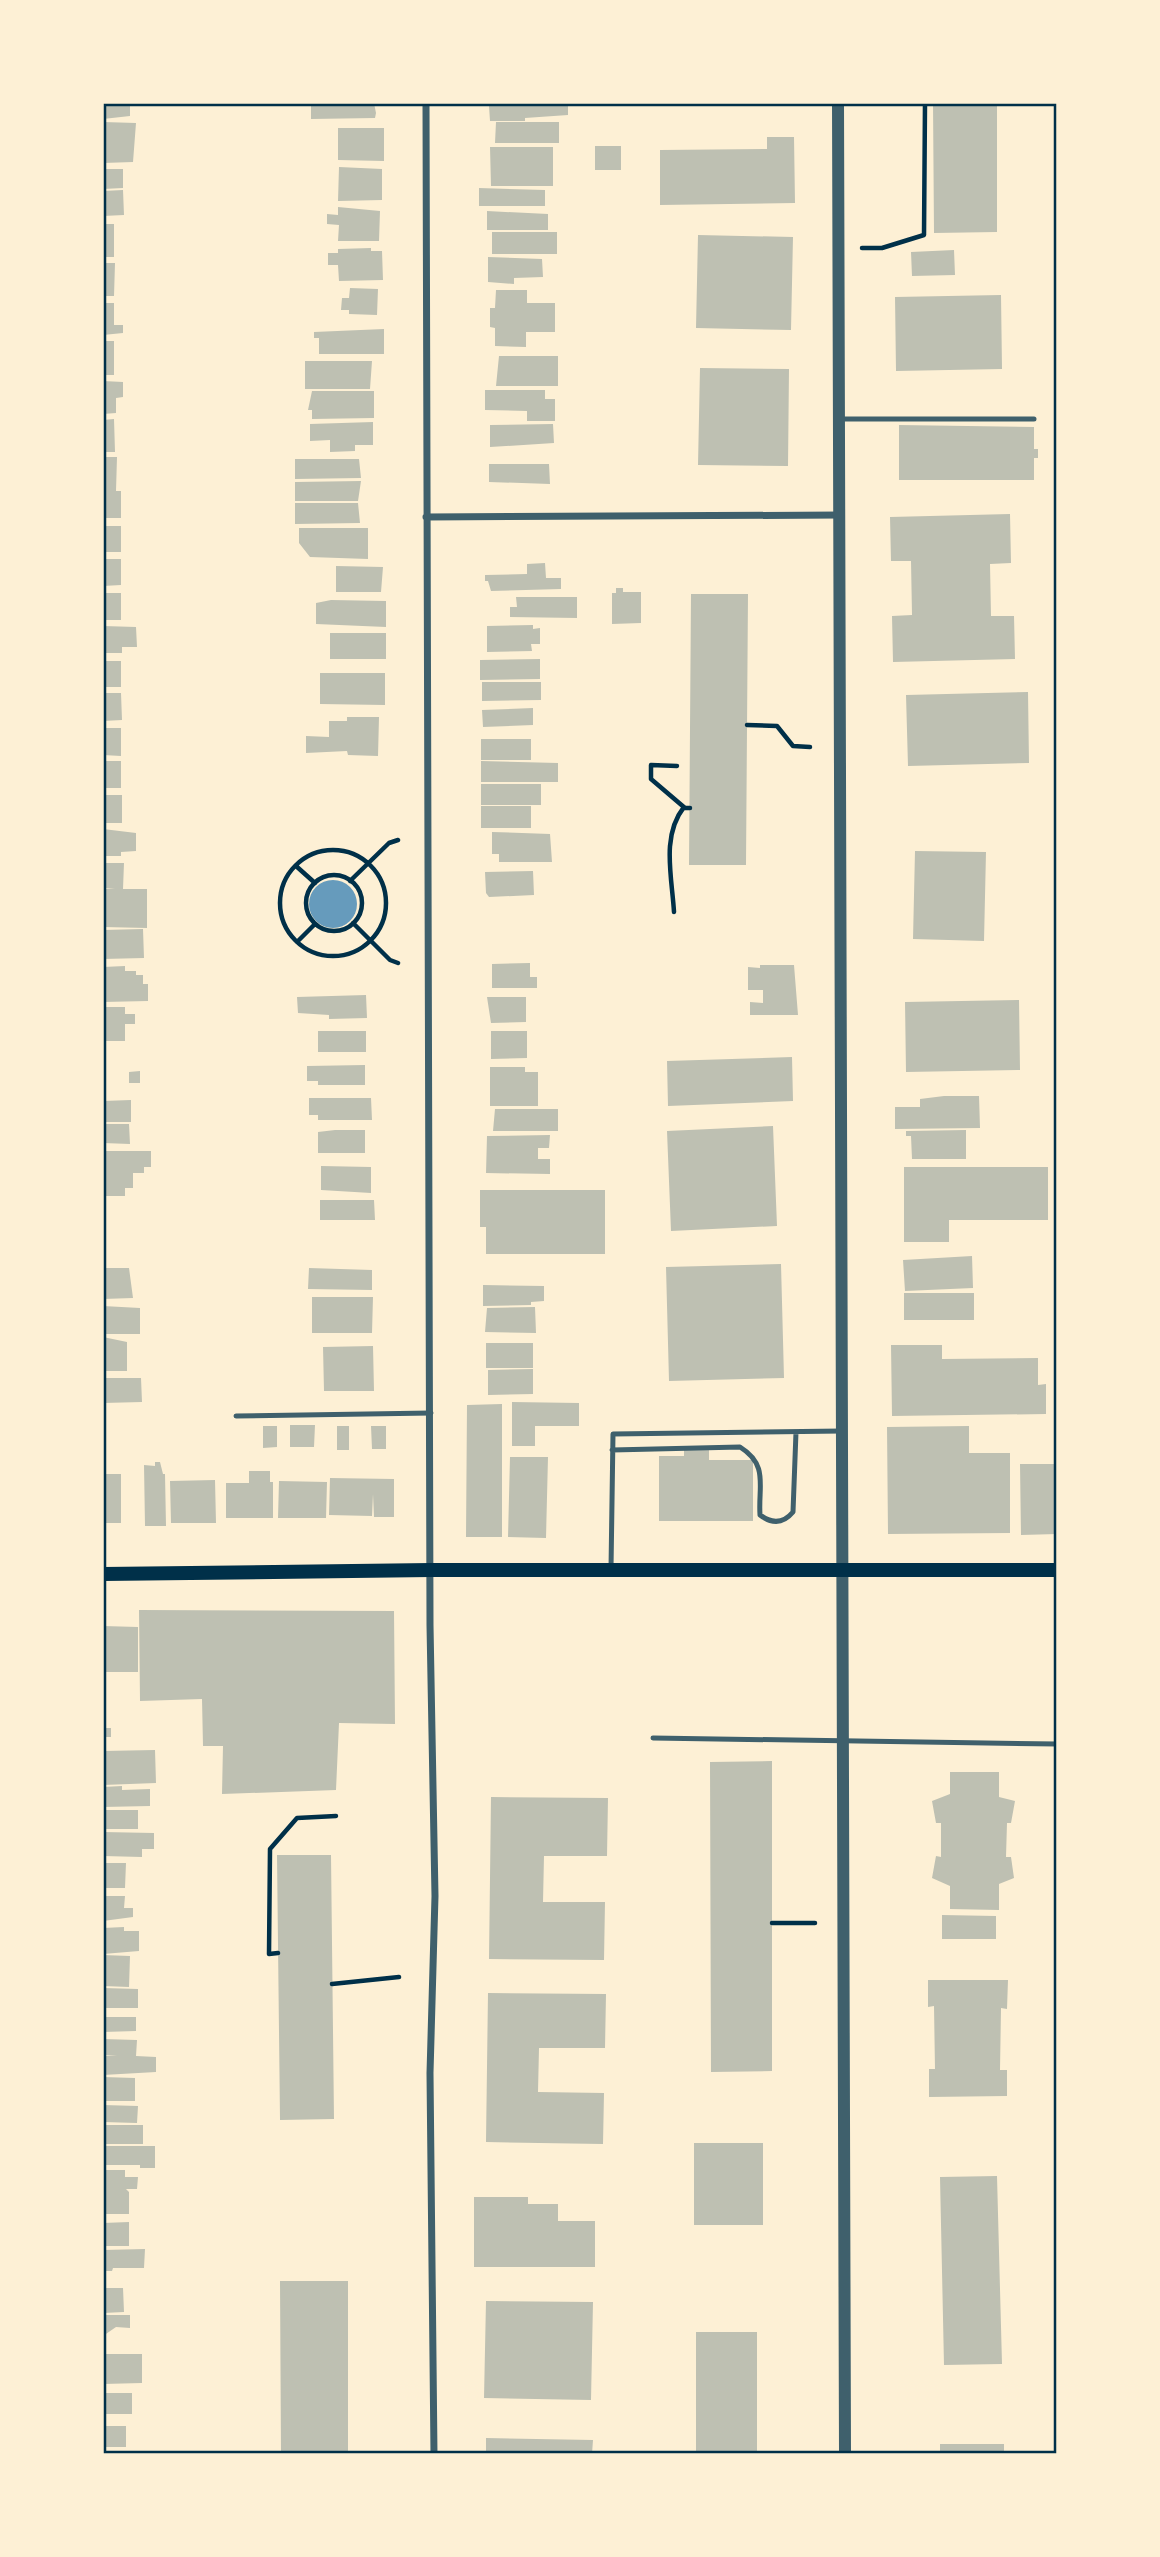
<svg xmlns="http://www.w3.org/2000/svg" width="1160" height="2557" font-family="'Noto Sans',sans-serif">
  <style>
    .water { fill: #669bbc }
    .building { fill: #bec0b2 }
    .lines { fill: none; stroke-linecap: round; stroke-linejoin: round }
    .path { stroke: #003049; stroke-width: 4.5 }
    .service { stroke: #3f606c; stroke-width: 5 }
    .minor { stroke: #3f606c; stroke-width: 7 }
    .tertiary { stroke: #3f606c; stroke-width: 12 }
    .secondary { stroke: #003049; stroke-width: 14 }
    .neatline { fill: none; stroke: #003049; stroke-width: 2.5 }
  </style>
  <rect width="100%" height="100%" fill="#fdf0d5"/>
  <path class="water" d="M309 904a24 24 0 1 1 48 0a24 24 0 1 1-48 0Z"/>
  <path class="building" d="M103,103L130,105V116L103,119Z
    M311,103H374L376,113L375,118L311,119Z
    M493,103H568V115L525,118V121H490L489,106Z
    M933,103H997V232L934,233Z
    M103,122L136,123L133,162L103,163Z
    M496,122H559V143H495Z
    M338,128H384V161L338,160Z
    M767,137H794L795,203L660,205V150L767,149Z
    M595,146H621V170H595Z
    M490,147H553V186H491Z
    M339,167L382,169V200L338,201Z
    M103,169H123V188L103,189Z
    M479,188L545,190V206H479Z
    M123,190L124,215L103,216V191Z
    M338,207L380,211L379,241H338L339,225L327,224V214L338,215Z
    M487,211L548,214V230H487Z
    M103,224H114V257H103Z
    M492,232H557V254H492Z
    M698,235L793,237L791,330L696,328Z
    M371,248V251H382L383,280L339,281L338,265H328V253H338V249Z
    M954,250L955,275L912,276L911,252Z
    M488,257L542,259L543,277L514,278V284L488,282Z
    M103,263H115L114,296H103Z
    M350,288L378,289L377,315L349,314V310H341L342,298H349Z
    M496,290H527V303H555V332H526V347L495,346V328L490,327V308H495Z
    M1001,295L1002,369L896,371L895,297Z
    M103,303H114V325H123V333L103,335Z
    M384,329V354H319V338H314V332Z
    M103,341H114V375H103Z
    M499,356H558V386H496Z
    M305,361H372L370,389H305Z
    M700,368L789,369L788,466L698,465Z
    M103,381L123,382V397L116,398V413L103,414Z
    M485,390H545V399H555V421H527V411L485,410Z
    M312,391H374V418L312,419V410H308Z
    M114,419L115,452H103V420Z
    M373,422V445H355V451L330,452V440L310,441V424Z
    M553,424L554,443L490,447V425Z
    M899,425L1034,427V449H1038V458H1034V480H899Z
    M103,457H117L116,491H121V518H103Z
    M295,459H359L361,478L295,479Z
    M489,464H549L550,484L489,482Z
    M361,481L358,501H295V482Z
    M295,503H358L360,523L295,524Z
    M1010,514L1011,563L990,564L991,616H1014L1015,659L893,662L892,616L912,615L911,561H891L890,517Z
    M103,526H121V552H103Z
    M299,528H368V559L310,557L299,543Z
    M103,559H121V585L103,586Z
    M545,563L546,578H561V589L491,591L488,581H485V575L527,574V564Z
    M336,566L383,567L381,592H336Z
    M616,588H623V592H641V623L612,624V593H616Z
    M103,593H121V620H103Z
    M691,594H748L746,865H689Z
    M516,597H577V618L510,617V607H517Z
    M331,600L386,601V627L316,624V603Z
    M533,625V629L540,628V644H531L532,651L487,652V626Z
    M103,626L136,627L137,647H122V653H103Z
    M330,633H386V659H330Z
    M540,659V679L480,680V660Z
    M103,661H121V687H103Z
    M320,673H385V705L320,704Z
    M482,682H541V700L482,701Z
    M1028,692L1029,763L908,766L906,695Z
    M103,693H121L122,720L103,721Z
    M533,708V725L483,727L482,710Z
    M347,717H379L378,756L348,755L347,751L306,753V736L329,737V721H347Z
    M103,728H121V756L103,755Z
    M481,739H531V760H481Z
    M103,761H121V788H103Z
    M481,761L558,763V782H481Z
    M481,784H541V805H481Z
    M103,795H122V823H103Z
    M481,806H531V828H481Z
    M103,829L136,833V851L121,852V856H103Z
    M492,832L550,834L552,862H499V854H492Z
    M915,851L986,852L984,941L913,939Z
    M103,863H124L123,889H147V928L103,927V889L115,888H103Z
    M533,871L534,895L489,897L486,893L485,872Z
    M143,929L144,958L103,959V930Z
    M530,963V977H537V988H492V964Z
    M760,965H794L798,1015H750V1002L763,1003V990H748V967L760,968Z
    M125,966V971H136V975H143V984H148V1001L103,1002V967Z
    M366,995L367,1018L329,1019V1015L298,1013L297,997Z
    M487,997H526V1022L491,1023Z
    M1019,1000L1020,1070L906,1072L905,1002Z
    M103,1007H125V1014H135V1024H125V1041H103Z
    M318,1031H366V1052H318Z
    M491,1031H527V1058L491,1059Z
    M792,1057L793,1101L668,1106L667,1061Z
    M365,1065V1085H318V1081H307V1066Z
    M490,1067H525V1072H538V1106H490Z
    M140,1071V1083H129V1072Z
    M944,1096H979L980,1128L895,1129V1107H920V1099Z
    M309,1098H371L372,1120H318V1115H309Z
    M131,1100V1122H103V1101Z
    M495,1109H558V1131H493Z
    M103,1124H129L130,1144L103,1143Z
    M773,1126L777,1226L671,1231L667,1131Z
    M335,1130H365V1153H318V1132Z
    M966,1130V1159H912L911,1136H906V1131Z
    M550,1135L549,1148H538V1159H550V1174L486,1173L487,1136Z
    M103,1151H151V1167H144V1173H133V1188H125V1196H103Z
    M321,1166L371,1167V1193L321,1190Z
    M904,1167H1048V1220H949V1242H904Z
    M480,1190H605V1254H486V1227H480Z
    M320,1200H374L375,1220H320Z
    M972,1256L973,1288L905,1291L903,1260Z
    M781,1264L784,1378L669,1381L666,1267Z
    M103,1268H129L133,1298L103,1299Z
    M309,1268L372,1270V1290L308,1289Z
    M483,1285L544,1286V1301L531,1302V1305L483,1306Z
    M904,1293H974V1320H904Z
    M312,1297H373L372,1333H312Z
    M103,1306L140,1308V1334H103Z
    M535,1307L536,1333L485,1332L487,1308Z
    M103,1337L127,1342V1371H103Z
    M486,1343H533V1368H486Z
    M891,1345H942V1359L1038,1358V1385L1046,1384V1414L892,1416Z
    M373,1346L374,1391H324L323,1347Z
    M533,1369V1394L488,1395V1370Z
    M103,1378H141L142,1402L103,1403Z
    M512,1402L579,1403V1426H535V1446H512Z
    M502,1404V1537H466L467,1405Z
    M290,1425H315L314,1447H290Z
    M263,1426H277V1447L263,1448Z
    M337,1426H349V1450H337Z
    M371,1426H386V1449H372Z
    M969,1426V1453H1010V1533L888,1534L887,1427Z
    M684,1448H709V1460H753V1521H659V1456H684Z
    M510,1457H548L546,1538L508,1537Z
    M155,1462H160L163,1474H165L166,1526H145L144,1465L155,1466Z
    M1020,1464H1057V1534L1021,1535Z
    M249,1471H270V1482H273V1518H226V1483H249Z
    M103,1474H121V1523H103Z
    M330,1478L394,1479V1517H374L373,1494L372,1516L329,1515Z
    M215,1480L216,1523H171L170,1481Z
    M279,1481L327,1482L326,1518H278Z
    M139,1610L394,1611L395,1724L339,1723L336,1790L222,1794L223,1746H203L202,1699L140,1701Z
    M103,1626L138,1627V1672H103Z
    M103,1728H111V1737H103Z
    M155,1750L156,1783L103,1785V1751Z
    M772,1761V2071L711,2072L710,1762Z
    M950,1772H999V1797L1015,1801L1011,1823H1007L1006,1857H1011L1014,1878L999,1884V1910L950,1909V1886L932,1878L936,1856L941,1857V1823H936L932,1801L950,1794Z
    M122,1786V1790L150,1789V1806L103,1807V1787Z
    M491,1797L608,1798L607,1856H544L543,1902H605L604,1960L489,1959Z
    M103,1810H138V1829H103Z
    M103,1832L154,1833V1849H142V1857L103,1856Z
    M277,1855H331L334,2119L280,2120Z
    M103,1863H126L125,1888H103Z
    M103,1896H125L124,1908H133V1917L103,1921Z
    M942,1915L996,1916V1939H942Z
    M124,1927V1931H139V1951L103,1954V1928Z
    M103,1955L130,1956L129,1987L103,1986Z
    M928,1980H1008L1007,2009L1001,2008L1000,2070H1007V2096L929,2097V2069H935L934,2006L928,2007Z
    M103,1988L138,1989V2008H103Z
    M488,1993L606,1994L605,2048H539L538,2092L604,2093L603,2144L486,2142Z
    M103,2017H136V2031L103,2032Z
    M103,2039L137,2040L136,2056L156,2057V2072L103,2075V2056L117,2055H103Z
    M103,2077L135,2078V2101H103Z
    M103,2105L138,2106L137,2123L103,2122Z
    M103,2125H143V2144H103Z
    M694,2143H763V2225H694Z
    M103,2146H155V2168H140V2165H103Z
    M103,2170H125V2177H138L137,2189H126L129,2192V2214H103Z
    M997,2176L1002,2364L944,2365L940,2177Z
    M474,2197H528V2204H558V2221H595V2267H474Z
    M129,2222V2246H103V2223Z
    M145,2249L144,2268H113L112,2271H103V2250Z
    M280,2281H348V2454H281Z
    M103,2288H123L124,2312L103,2313Z
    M486,2301L593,2302L591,2400L484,2398Z
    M103,2315H130V2328L116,2327L103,2336Z
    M696,2332H757V2454H696Z
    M103,2354H142V2383L103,2384Z
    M103,2393H132V2414H103Z
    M103,2426H126V2447H103Z
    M486,2438L593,2440L592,2454H486Z
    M940,2444H1004V2454H940Z"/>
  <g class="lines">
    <path class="path" d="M862,248H882L924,235L925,103
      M747,725L777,726L793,746L810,747
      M677,766L651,765V779L685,808H690
      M280 903a53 53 0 1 1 106 0a53 53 0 1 1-106 0Z
      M296,866L315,883
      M306 903a28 28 0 1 1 56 0a28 28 0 1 1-56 0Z
      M350,881L389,843L398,840
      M674,912C672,877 661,836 684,807
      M353,923L390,960L398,963
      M297,942L315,924
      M772,1923H815
      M278,1953L269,1954L270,1849L297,1818L336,1816
      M332,1984L399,1977"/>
    <path class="service" d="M841,419H1034
      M236,1416L431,1413
      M612,1450L740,1447C769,1465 758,1486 760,1515C772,1524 783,1524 793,1512L796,1432
      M611,1569L613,1434L842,1431
      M653,1738L1057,1744"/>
    <path class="minor" d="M426,103L430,1625L435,1896L430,2073L434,2454
      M426,517L841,515"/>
    <path class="tertiary" d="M838,103L845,2454"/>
    <path class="secondary" d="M103,1574L431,1570H1057"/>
  </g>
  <rect width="1160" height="2557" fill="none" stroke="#fdf0d5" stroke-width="210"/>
  <rect x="105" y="105" width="950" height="2347" class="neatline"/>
</svg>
